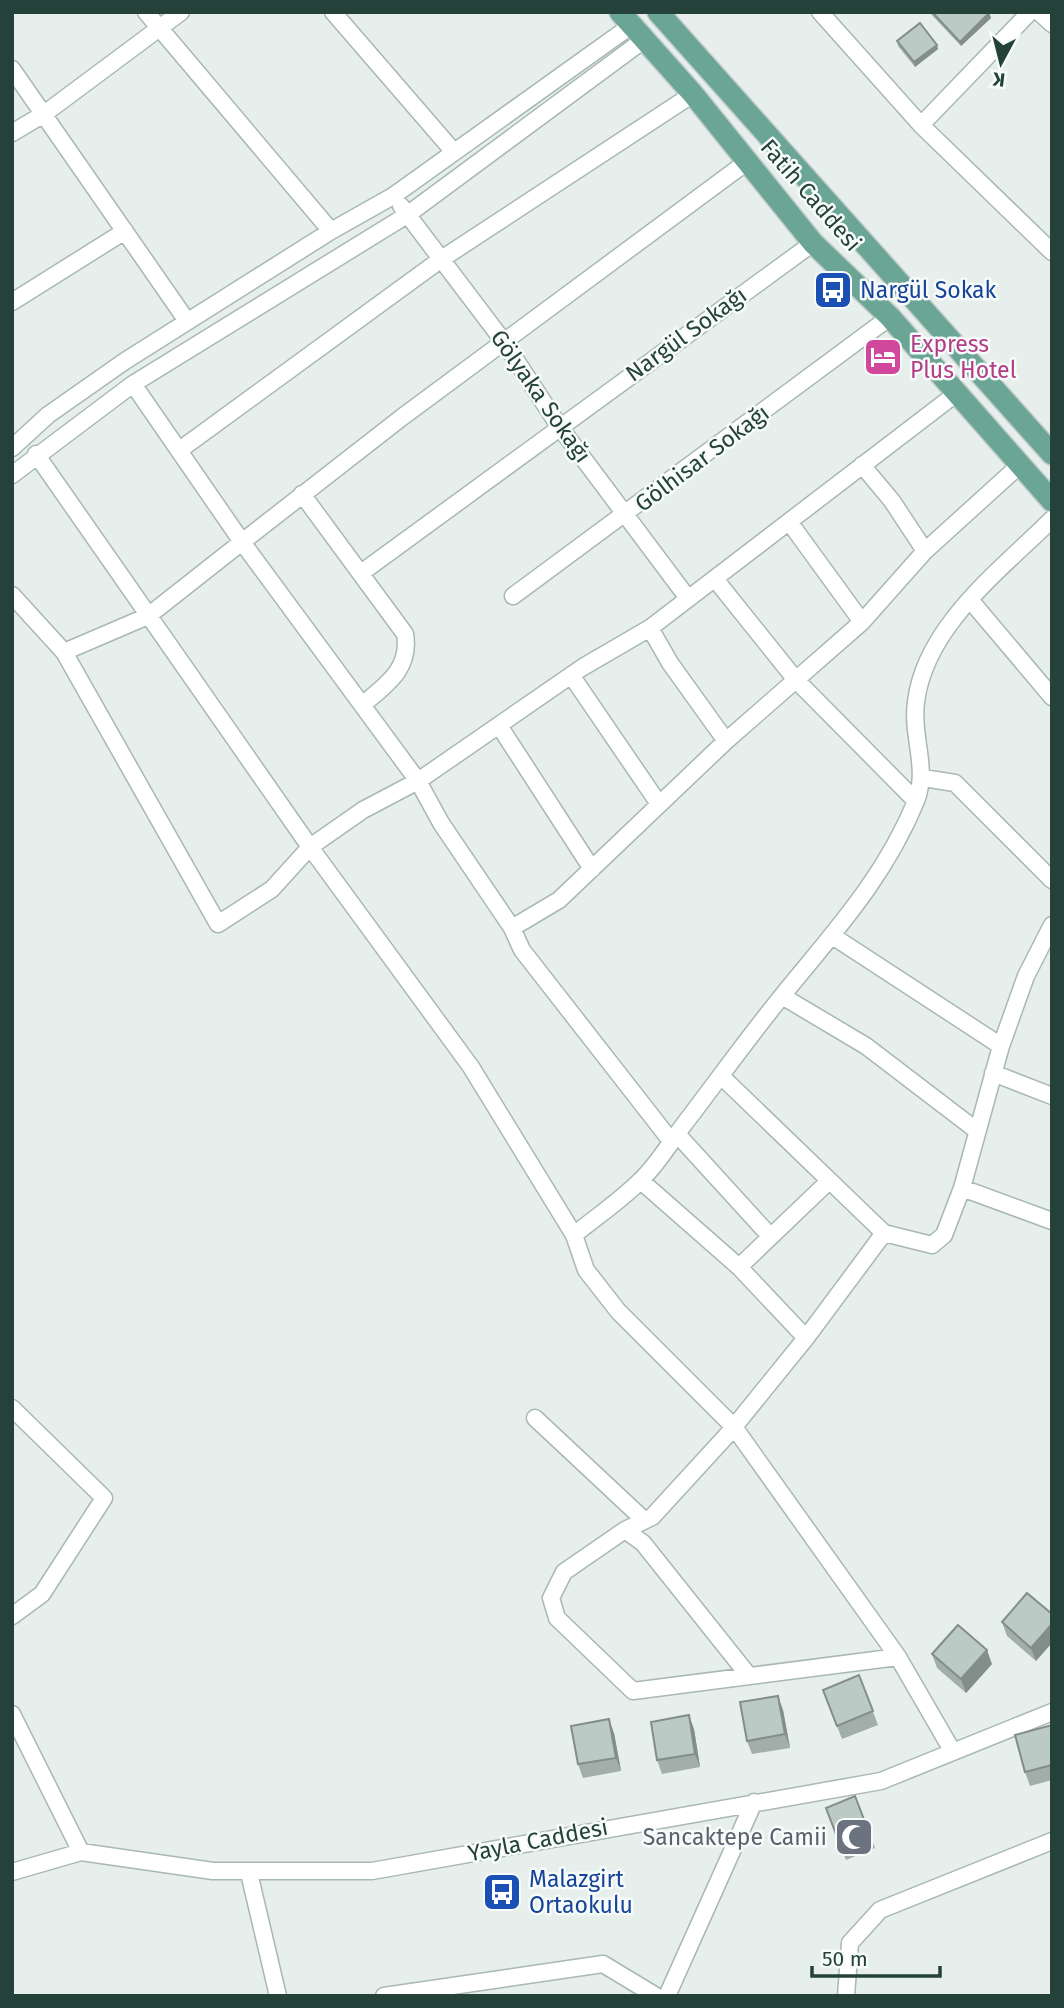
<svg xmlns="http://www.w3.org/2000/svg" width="1064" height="2008" font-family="'Fira Sans',sans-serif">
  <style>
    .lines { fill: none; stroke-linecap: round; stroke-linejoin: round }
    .street-casing { stroke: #a8b8b2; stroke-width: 19 }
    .primary-casing { stroke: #c2cac8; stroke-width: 24 }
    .street { stroke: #fff; stroke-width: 16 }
    .primary { stroke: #6aa596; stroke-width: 21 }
    .wall { fill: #a1aea9 }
    .shaded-wall { fill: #838d89 }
    .building { fill: #bbcac4; stroke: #838d89; stroke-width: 2 }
    .labels { text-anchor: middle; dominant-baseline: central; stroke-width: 5; stroke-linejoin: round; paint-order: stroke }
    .street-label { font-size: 23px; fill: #24423a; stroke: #f7fbf9 }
    .transit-label { font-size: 23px; fill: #164399; stroke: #f7fbf9; text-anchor: start }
    .hotel-label { font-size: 23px; fill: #b23c85; stroke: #f7fbf9; text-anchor: start }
    .worship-label { font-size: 23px; fill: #5b616d; stroke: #f7fbf9; text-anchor: end }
  </style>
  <rect width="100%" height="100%" fill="#e6efeb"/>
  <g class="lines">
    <defs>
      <path id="street" d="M146,12L331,231
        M333,12L454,152
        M820,12L921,125L1052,252
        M1039,12L1052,24
        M12,69L187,321
        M921,125L1030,12
        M12,133L44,114L181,12
        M401,206L504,342L559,426L687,597
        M12,302L125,231
        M133,384L242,542L401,418L748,161
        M12,448L48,415L125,361L331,231L393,196L632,25
        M181,449L440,260L693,94
        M36,454L310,847L471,1067L574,1235L586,1270L618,1311L734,1427L898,1657L953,1752
        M862,465L892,501L925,551
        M12,475L133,384L407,215L645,39
        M302,494L405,634C411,669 386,685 362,705
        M790,523L862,622
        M361,573L813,243
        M715,579L796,680L916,801
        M12,595L64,652L148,616L242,542L418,781L441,823L512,928L559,900L726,741L862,622L925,551L1021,464
        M513,596L890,317
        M971,601L1052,697
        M650,628L670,663L726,741
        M64,652L218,924L272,889L310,847L363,810L418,781L583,667L650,628L957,393
        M571,675L659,804
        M500,727L592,869
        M923,778L955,783L1052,880
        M512,928L522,950L671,1141
        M834,937L1001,1046
        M782,996L866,1046L976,1130
        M993,1073L1052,1096
        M721,1076L884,1233
        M677,1134L770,1236
        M641,1181L739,1267L806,1338
        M962,1188L1052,1221
        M574,1235C596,1217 620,1201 640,1181C656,1166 669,1145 682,1127C715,1084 747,1039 782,996C833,933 884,879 916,801C929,768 911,736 916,702C925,626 1001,570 1052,519
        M739,1267L828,1182
        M12,1408L104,1498L42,1594L12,1616
        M535,1418L643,1519
        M625,1530L643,1543L749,1676
        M898,1657L633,1691L557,1618L551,1598L564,1572L625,1530L652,1517L729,1433L806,1338L884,1233L932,1245L944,1235L962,1188L1001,1046L1026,976L1052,925
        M12,1714L81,1852
        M12,1872L81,1852L213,1871H372L881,1781L1052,1712
        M249,1873L278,1996
        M384,1996L603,1964L656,1996
        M667,1996L754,1802
        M846,1996L850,1943L880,1910L1052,1841"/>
      <path id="primary" d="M620,12L693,94L813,243L890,317L1052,501
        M658,12L1052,454"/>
    </defs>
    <use href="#street" class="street-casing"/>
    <use href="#primary" class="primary-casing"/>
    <use href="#street" class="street"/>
    <use href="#primary" class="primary"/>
  </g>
  <path class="wall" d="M929,12H989L991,18L961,46Z
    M897,41L938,49L915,67L898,46Z
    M1027,1593L1036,1661L1007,1636L1002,1622Z
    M932,1654L992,1664L966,1693L937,1668Z
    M859,1675L878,1725L842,1739L823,1690Z
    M783,1710L790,1748L752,1754L747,1741Z
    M1052,1725V1780L1030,1786L1025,1772Z
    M694,1729L700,1767L662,1774L657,1760Z
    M614,1733L621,1771L583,1778L578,1764Z
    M855,1796L875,1848L846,1860L826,1808Z"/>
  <path class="shaded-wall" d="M989,13L991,18L961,46L960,42Z
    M937,45L938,49L915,67L914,62Z
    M1052,1624V1643L1036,1661L1031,1648Z
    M987,1650L992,1664L966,1693L961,1679Z
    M778,1696L783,1710L790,1748L785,1734Z
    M689,1715L694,1729L700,1767L695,1754Z
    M609,1719L614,1733L621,1771L616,1758Z"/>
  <path class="building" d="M932,12H989V13L960,42Z
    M920,23L937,45L914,62L897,41Z
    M1027,1593L1052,1614V1624L1031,1648L1002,1622Z
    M958,1625L987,1650L961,1679L932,1654Z
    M859,1675L873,1711L837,1726L823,1690Z
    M778,1696L785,1734L747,1741L740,1702Z
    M689,1715L695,1754L657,1760L651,1722Z
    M609,1719L616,1758L578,1764L571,1726Z
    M1052,1725V1765L1025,1772L1015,1735Z
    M855,1796L868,1830L839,1842L826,1808Z"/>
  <defs>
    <symbol id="bus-square" viewBox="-11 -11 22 22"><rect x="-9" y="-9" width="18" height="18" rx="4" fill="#1a4fb4" stroke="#f7fbf9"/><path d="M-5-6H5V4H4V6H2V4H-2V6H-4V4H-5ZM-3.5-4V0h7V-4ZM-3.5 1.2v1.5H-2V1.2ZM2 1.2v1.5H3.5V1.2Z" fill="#fff"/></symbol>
    <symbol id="hotel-square" viewBox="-11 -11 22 22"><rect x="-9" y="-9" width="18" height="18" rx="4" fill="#d1479c" stroke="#f7fbf9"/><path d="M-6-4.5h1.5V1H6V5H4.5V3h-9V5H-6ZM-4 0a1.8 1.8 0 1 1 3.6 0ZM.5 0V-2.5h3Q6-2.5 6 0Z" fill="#fff"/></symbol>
    <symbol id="mosque-square" viewBox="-11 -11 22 22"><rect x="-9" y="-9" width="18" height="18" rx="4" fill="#6b7280" stroke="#f7fbf9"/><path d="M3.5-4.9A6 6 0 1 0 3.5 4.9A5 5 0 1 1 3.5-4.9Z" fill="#fff"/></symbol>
  </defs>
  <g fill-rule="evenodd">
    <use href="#bus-square" x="811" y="268" width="44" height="44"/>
    <use href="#hotel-square" x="861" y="335" width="44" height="44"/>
    <use href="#mosque-square" x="832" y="1815" width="44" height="44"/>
    <use href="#bus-square" x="480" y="1870" width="44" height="44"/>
  </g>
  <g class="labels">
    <g class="street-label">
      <text transform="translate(811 195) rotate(49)">Fatih Caddesi</text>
      <text transform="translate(686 334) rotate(-36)">Nargül Sokağı</text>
      <text transform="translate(541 396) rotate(55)">Gölyaka Sokağı</text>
      <text transform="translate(702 458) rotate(-37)">Gölhisar Sokağı</text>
      <text transform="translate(538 1840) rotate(-11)">Yayla Caddesi</text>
    </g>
    <g class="transit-label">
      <text x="860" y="290">Nargül Sokak</text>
      <text x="529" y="1879">Malazgirt<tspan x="529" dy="26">Ortaokulu</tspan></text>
    </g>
    <g class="hotel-label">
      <text x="910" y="344">Express<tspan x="910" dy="26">Plus Hotel</tspan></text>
    </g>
    <g class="worship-label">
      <text x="827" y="1837">Sancaktepe Camii</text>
    </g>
  </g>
  <rect width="1064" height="2008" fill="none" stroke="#24423a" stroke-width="28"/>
  <g transform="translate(1001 63) rotate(187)" stroke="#f7fbf9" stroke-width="5" paint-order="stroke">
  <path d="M0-5L12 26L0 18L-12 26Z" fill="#24423a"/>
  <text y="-10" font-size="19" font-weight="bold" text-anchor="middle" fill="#24423a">K</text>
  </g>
  <path d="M812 1966v10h128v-10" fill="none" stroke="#24423a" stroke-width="3.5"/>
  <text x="822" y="1966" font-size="21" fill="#24423a" stroke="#f7fbf9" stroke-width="5" paint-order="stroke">50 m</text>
</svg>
